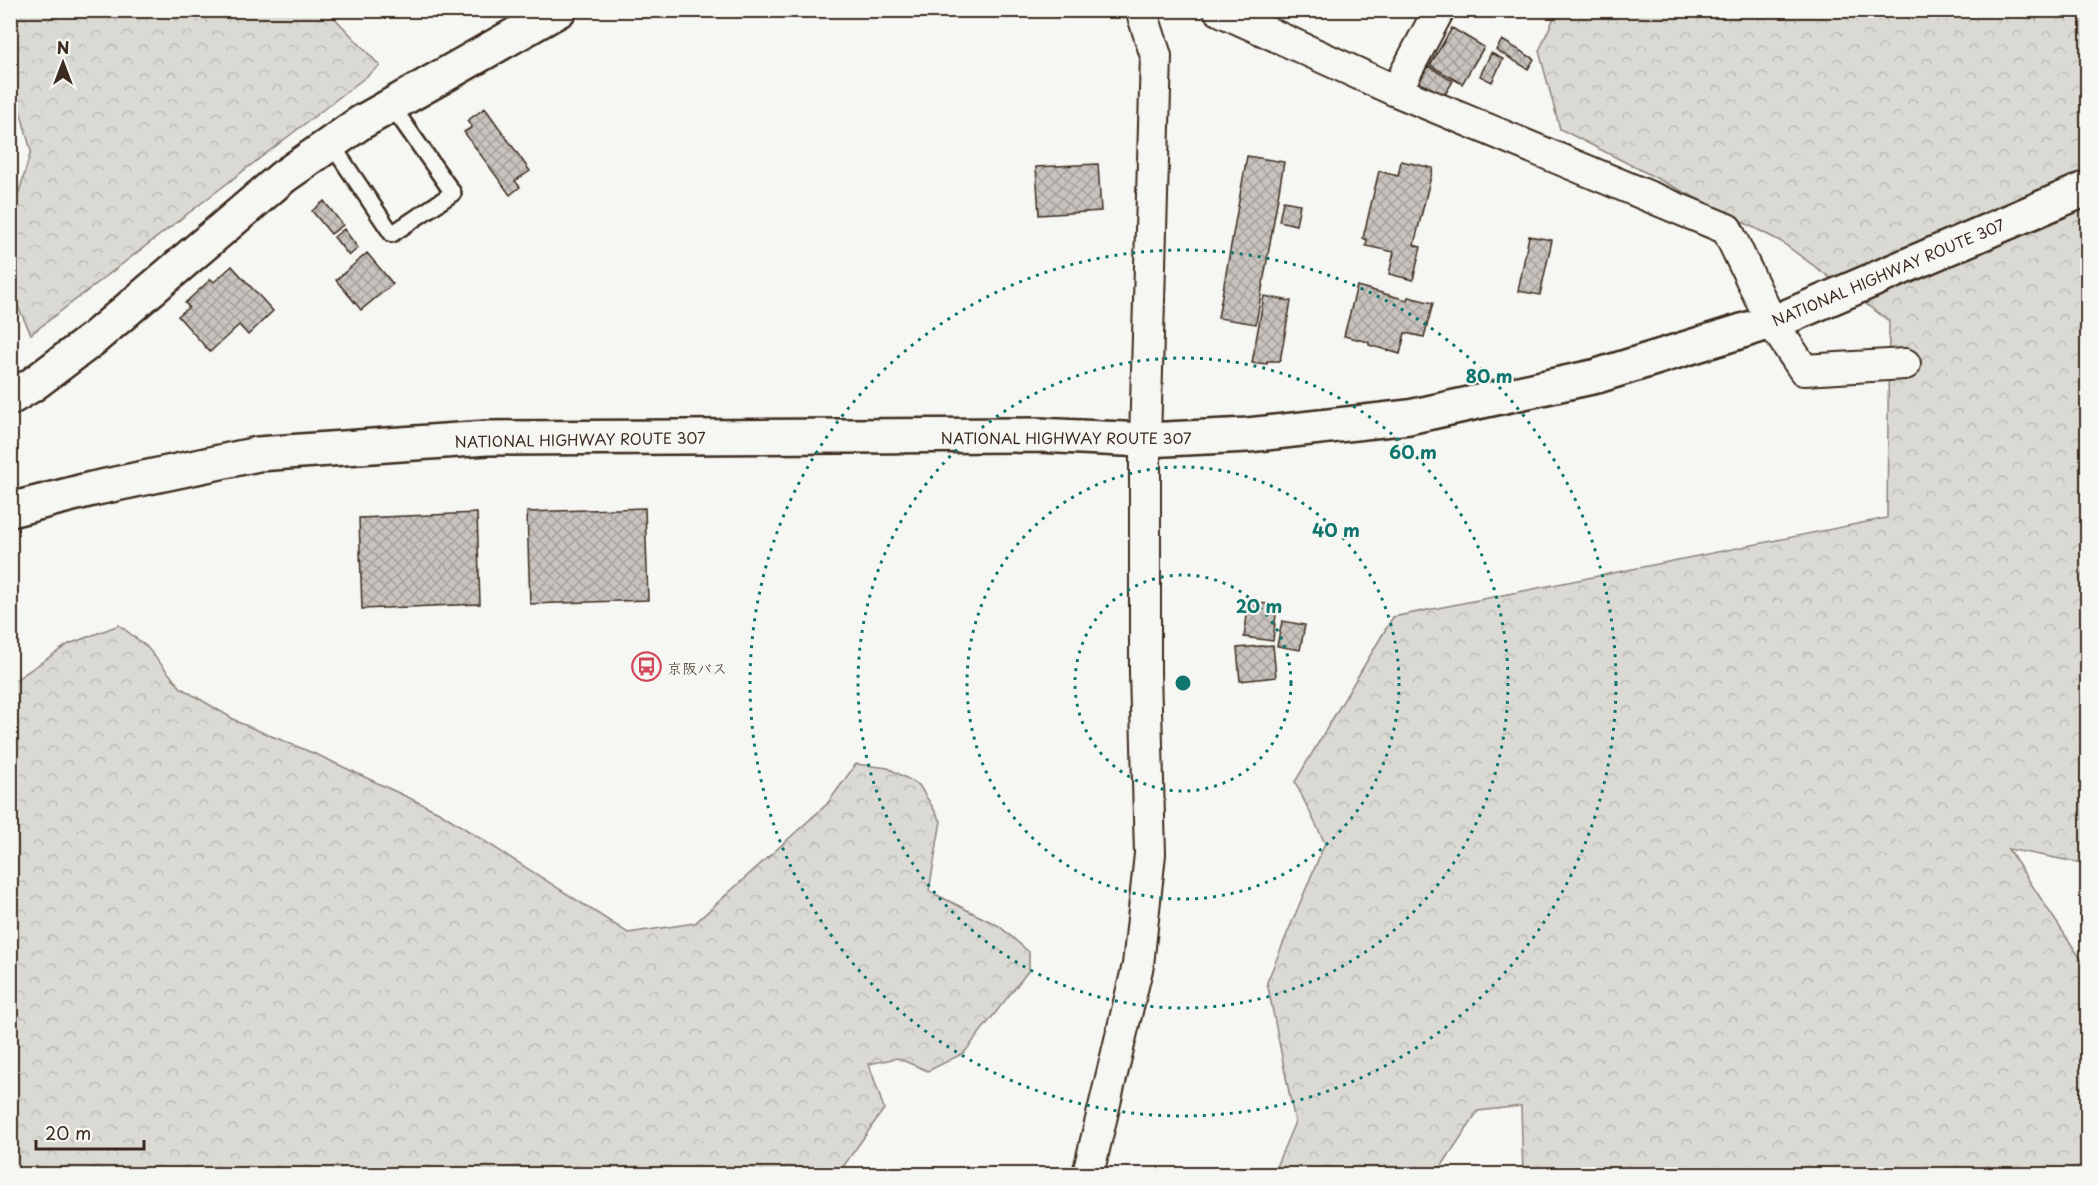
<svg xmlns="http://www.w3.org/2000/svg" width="2098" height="1185" font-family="'Playpen Sans','Klee One',sans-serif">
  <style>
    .forest { fill: url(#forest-crowns); stroke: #8a8278; stroke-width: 1.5 }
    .building { fill: url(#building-cross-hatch); stroke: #3b2a1e; stroke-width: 1.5 }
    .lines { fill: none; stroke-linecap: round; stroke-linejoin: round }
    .service-casing { stroke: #3b2a1e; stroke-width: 20 }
    .minor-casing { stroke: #3b2a1e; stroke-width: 34 }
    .tertiary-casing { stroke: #3b2a1e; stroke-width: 38 }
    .trunk-casing { stroke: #3b2a1e; stroke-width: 38 }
    .service { stroke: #f6f6f2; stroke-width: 15 }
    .minor { stroke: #f6f6f2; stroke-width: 30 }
    .tertiary { stroke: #f6f6f2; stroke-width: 33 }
    .trunk { stroke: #f6f6f2; stroke-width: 33 }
    .ring { fill: none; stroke: #0f766e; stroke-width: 3; stroke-dasharray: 3 6 }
    .labels { text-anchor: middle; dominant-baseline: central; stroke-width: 4.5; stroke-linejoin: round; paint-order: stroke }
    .street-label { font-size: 15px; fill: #3b2a1e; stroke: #f6f6f2 }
    .poi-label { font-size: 15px; fill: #3b2a1e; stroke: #f6f6f2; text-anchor: start }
    .centre { fill: #0f766e; stroke: #f6f6f2; stroke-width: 3 }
    .ring-label { font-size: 18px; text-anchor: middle; font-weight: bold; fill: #0f766e; stroke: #f6f6f2; stroke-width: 4.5; stroke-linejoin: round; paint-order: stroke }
  </style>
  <defs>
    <pattern id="forest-crowns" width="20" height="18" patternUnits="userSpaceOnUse" patternTransform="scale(1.5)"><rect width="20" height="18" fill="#dad9d3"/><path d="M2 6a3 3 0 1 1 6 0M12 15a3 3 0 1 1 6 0" fill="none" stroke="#bcbab5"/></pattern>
    <pattern id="building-cross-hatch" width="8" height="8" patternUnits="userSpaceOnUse" patternTransform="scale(1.5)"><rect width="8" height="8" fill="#c8c3be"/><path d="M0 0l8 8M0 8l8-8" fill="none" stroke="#a49f9a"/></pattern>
  </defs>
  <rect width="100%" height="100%" fill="#f6f6f2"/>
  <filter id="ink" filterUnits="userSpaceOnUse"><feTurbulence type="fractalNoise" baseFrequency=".0167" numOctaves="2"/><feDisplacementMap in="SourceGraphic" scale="12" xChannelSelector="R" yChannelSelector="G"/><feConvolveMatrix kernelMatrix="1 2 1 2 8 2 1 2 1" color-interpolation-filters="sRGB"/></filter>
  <g filter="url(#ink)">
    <path class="forest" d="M11,10L328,11L380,66L31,334L11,292V220L31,151L11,77Z
      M1557,11H2087V864L2008,849L2087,968V1174H1523L1521,1106L1478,1111L1441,1167L1366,1174H1273L1295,1122L1267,982L1325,843L1295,782L1393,617L1887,518L1889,321L1780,241L1560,129L1539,51Z
      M119,625L146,646L181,688L240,723L320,756L439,812L628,933L695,923L827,804L856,764L888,768L919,785L941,821L929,891L999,926L1029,952V970L964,1053L928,1071L897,1058L869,1064L884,1109L838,1174H11V683L69,644Z"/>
    <path class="building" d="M1452,28L1484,47L1462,84L1430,65Z
      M1502,40L1534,59L1528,69L1496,50Z
      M1491,53L1503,59L1492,82L1480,76Z
      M1428,66L1453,81L1443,98L1418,84Z
      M485,108L530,171L515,181L520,187L510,195L464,132L472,127L467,121Z
      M1247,156L1284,162L1256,324L1218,318Z
      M1401,161L1433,168L1414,245L1421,247L1413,280L1389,274L1394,252L1366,246L1367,240L1363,238L1379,171L1398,176Z
      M1098,164L1101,211L1039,215L1036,167Z
      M324,201L343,225L331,234L312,211Z
      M1283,201L1300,204L1296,225L1279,221Z
      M344,229L358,248L349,256L334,237Z
      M1529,236L1552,240L1540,295L1518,291Z
      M367,253L393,284L361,310L336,280Z
      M232,266L273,311L248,335L239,325L210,352L178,316L189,307L185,303L211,279L214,282Z
      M1357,286L1407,300L1408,297L1433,303L1424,337L1405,333L1400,354L1369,345V342L1344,336Z
      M1264,296L1291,301L1280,361H1267V364L1258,363V364L1252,363Z
      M645,508L648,600L530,604L527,512Z
      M477,513L480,604L362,609L359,518Z
      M1249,602L1277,605L1273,641L1244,637Z
      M1282,621L1305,625L1300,650L1277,646Z
      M1273,645L1276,677L1240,681L1237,648Z"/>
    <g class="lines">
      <defs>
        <path id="service" d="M330,142L392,234L453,193L391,105"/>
        <path id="minor" d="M1219,10L1396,91L1727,229L1771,321L1804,370L1905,364
          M1396,91L1439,10
          M1088,1174L1138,965L1150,854L1145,672V440L1156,56L1141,10"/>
        <path id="tertiary" d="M10,398L32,385L93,339L283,177L360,123L559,10"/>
        <path id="trunk" d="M10,510L92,489L258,454L487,438L1037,435L1145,440L1248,435L1409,417L1597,376L1784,318L2088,188"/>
      </defs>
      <use href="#service" class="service-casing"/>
      <use href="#minor" class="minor-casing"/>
      <use href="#tertiary" class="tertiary-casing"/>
      <use href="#trunk" class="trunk-casing"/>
      <use href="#service" class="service"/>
      <use href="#minor" class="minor"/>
      <use href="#tertiary" class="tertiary"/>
      <use href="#trunk" class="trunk"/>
    </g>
  </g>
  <g class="ring">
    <circle cx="1183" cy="683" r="108"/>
    <circle cx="1183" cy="683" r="216"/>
    <circle cx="1183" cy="683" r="325"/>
    <circle cx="1183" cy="683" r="433"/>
  </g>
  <defs>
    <symbol id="bus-ring" viewBox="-11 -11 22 22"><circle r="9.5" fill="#f6f6f2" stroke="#d1495b" stroke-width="1.5"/><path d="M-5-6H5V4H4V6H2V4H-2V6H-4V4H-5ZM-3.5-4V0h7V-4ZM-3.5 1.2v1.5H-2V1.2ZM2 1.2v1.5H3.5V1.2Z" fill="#d1495b"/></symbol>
  </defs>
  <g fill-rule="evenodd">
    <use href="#bus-ring" x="630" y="650" width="33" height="33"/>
  </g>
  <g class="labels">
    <g class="street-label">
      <text transform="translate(1888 272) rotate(-23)">NATIONAL HIGHWAY ROUTE 307</text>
      <text x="1066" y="437">NATIONAL HIGHWAY ROUTE 307</text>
      <text transform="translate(580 439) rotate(-1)">NATIONAL HIGHWAY ROUTE 307</text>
    </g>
    <g class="poi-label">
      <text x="667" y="667">京阪バス</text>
    </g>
  </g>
  <circle cx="1183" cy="683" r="9" class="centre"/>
  <g class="ring-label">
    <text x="1489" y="383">80 m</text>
    <text x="1413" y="459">60 m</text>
    <text x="1336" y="537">40 m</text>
    <text x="1259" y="613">20 m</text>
  </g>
  <rect width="2098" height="1185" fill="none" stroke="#f6f6f2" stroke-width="36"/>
  <rect x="18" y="18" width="2062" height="1149" fill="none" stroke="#3b2a1e" stroke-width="2" filter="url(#ink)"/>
  <g transform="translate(63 63)" stroke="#f6f6f2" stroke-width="4.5" paint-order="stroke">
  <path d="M0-4.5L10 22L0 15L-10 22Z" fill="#3b2a1e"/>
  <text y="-9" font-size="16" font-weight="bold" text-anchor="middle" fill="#3b2a1e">N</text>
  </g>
  <path d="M36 1140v9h108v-9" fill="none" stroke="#3b2a1e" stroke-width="3"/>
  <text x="45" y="1140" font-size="18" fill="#3b2a1e" stroke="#f6f6f2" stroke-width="4.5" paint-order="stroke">20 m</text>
</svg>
